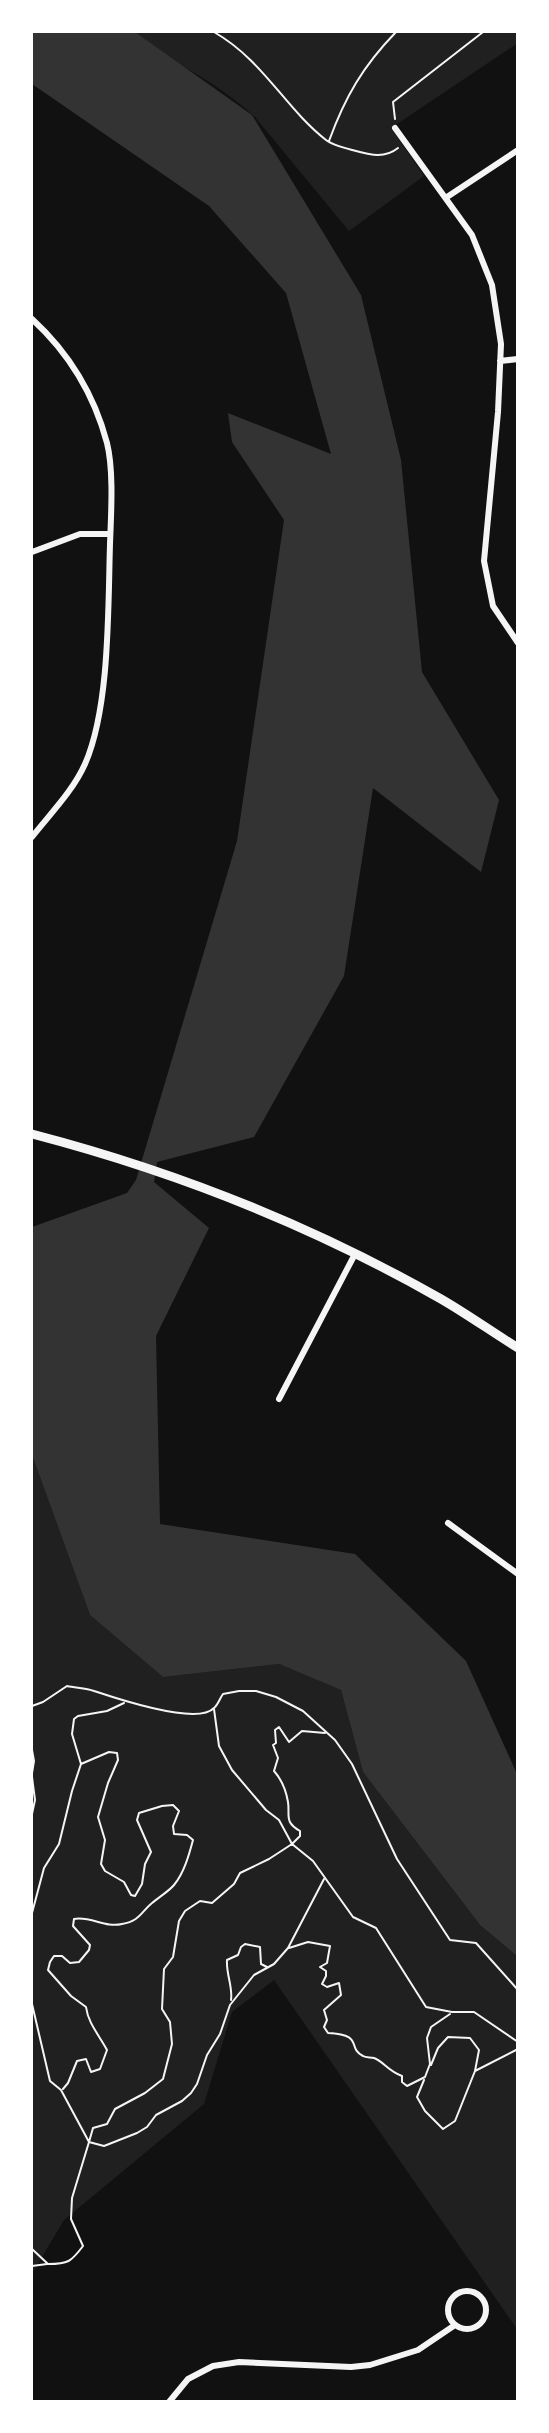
<svg xmlns="http://www.w3.org/2000/svg" width="549" height="2433" font-family="Commissioner,sans-serif">
  <style>
    .green { fill: #202020 }
    .water { fill: #333 }
    .lines { fill: none; stroke-linecap: round; stroke-linejoin: round }
    .path { stroke: #f5f5f5; stroke-width: 2 }
    .minor { stroke: #f5f5f5; stroke-width: 6 }
    .secondary { stroke: #f5f5f5; stroke-width: 9 }
  </style>
  <rect width="100%" height="100%" fill="#111"/>
  <path class="green" d="M120,32H517L518,43L391,128L424,176L349,231L255,117C215,80 168,58 120,32Z
    M32,1455L90,1615L163,1677L279,1664L341,1690L363,1772L480,1925L517,1956V2329L274,1980L232,2012L204,2104L64,2220L32,2274Z"/>
  <path class="water" d="M32,32H135L252,115L361,295L401,460L422,672L499,800L481,872L373,788L344,976L254,1137L157,1162L154,1182L209,1228L156,1336L160,1524L355,1554L466,1661L517,1774V1956L480,1925L363,1772L341,1690L279,1664L163,1677L90,1615L32,1455V1227L127,1193L136,1180L237,841L284,520L232,442L228,413L331,454L286,293L209,206L32,84Z"/>
  <g class="lines">
    <path class="path" d="M214,32C263,60 285,108 326,140C333,146 369,155 378,155C385,155 393,152 398,148
      M395,119L393,102L483,32
      M329,141C345,97 363,66 396,32
      M32,1706L43,1702L67,1686C76,1688 86,1688 94,1691C115,1698 197,1726 214,1708C218,1705 220,1698 223,1694L239,1691H256L276,1697L303,1711L335,1740L352,1764L397,1859L450,1940L476,1943L518,1990
      M214,1709L219,1746L232,1770L266,1810L279,1820L292,1844L300,1836V1831C284,1822 290,1816 288,1802C286,1790 282,1780 274,1771L278,1758L273,1745L276,1743L275,1730L279,1727L289,1742L302,1731L325,1733
      M32,1750L34,1761L32,1773
      M32,1777L35,1800L32,1814
      M32,1913L44,1868L59,1844L72,1791L81,1764L72,1734L74,1719L78,1716L107,1711L124,1703
      M289,1948L308,1942L330,1946L327,1963L320,1967L326,1971V1976L322,1984L327,1987L339,1983L341,1995L324,2010L327,2020L324,2027L328,2033C365,2035 346,2047 363,2056C366,2058 370,2057 374,2058C383,2061 388,2071 402,2076V2082L407,2086L425,2077L430,2064L427,2038L431,2027L450,2014
      M231,2000C233,1987 226,1974 227,1960L238,1955L241,1947L245,1944L260,1947L261,1964L267,1967
      M32,2004L50,2081L61,2090L89,2142L93,2128L107,2124L115,2109L145,2093L163,2079L172,2044L170,2022L162,2009L164,1969L173,1957L179,1921L185,1911L200,1901L212,1903L234,1884L240,1873L269,1859L292,1844L313,1861L353,1917L376,1928L426,2007L452,2012H474L518,2042
      M431,2065L438,2048L448,2037L470,2038L479,2050L475,2071
      M424,2080L417,2097L425,2111L443,2129L455,2121L475,2071L518,2049
      M63,2089L68,2083L77,2061L86,2059L91,2072L100,2069L107,2050C99,2035 88,2023 86,2007L71,1996L48,1970L50,1962L54,1956H62L70,1963L79,1962L89,1950L90,1945L73,1926L74,1919C91,1916 105,1928 122,1924C140,1921 141,1912 152,1903C159,1897 168,1892 174,1885C184,1873 189,1855 193,1840L187,1835L174,1834L173,1826L179,1811L173,1805L162,1806L139,1813L137,1820L151,1852L145,1864L142,1884L135,1896L131,1895L124,1882L105,1871L101,1864L105,1840L98,1817L108,1783L118,1760L117,1753L109,1752L81,1764
      M32,2249L48,2264C68,2264 71,2262 83,2246L71,2219L72,2198L89,2142L104,2146L137,2133L147,2127L156,2115L182,2101L191,2093L197,2084L207,2055L220,2034L230,2005L254,1975L274,1964L288,1948L324,1879
      M32,2266L47,2264"/>
    <path class="minor" d="M395,128L472,235L492,285L501,344L498,412L484,561L493,606L518,643
      M447,197L518,150
      M32,319C69,353 94,394 107,443C114,471 111,515 110,544C108,607 110,707 85,764C73,791 50,814 32,837
      M500,361L518,359
      M32,552L80,534H110
      M279,1399L355,1254
      M448,1523L518,1574
      M448 2310a19 19 0 1 1 38 0a19 19 0 1 1-38 0Z
      M169,2402L188,2379L213,2366L239,2362L351,2367L370,2365L418,2350L455,2325"/>
    <path class="secondary" d="M32,1134C174,1171 313,1226 441,1299C467,1314 492,1332 518,1348"/>
  </g>
  <rect width="549" height="2433" fill="none" stroke="#ffffff" stroke-width="66"/>
</svg>
